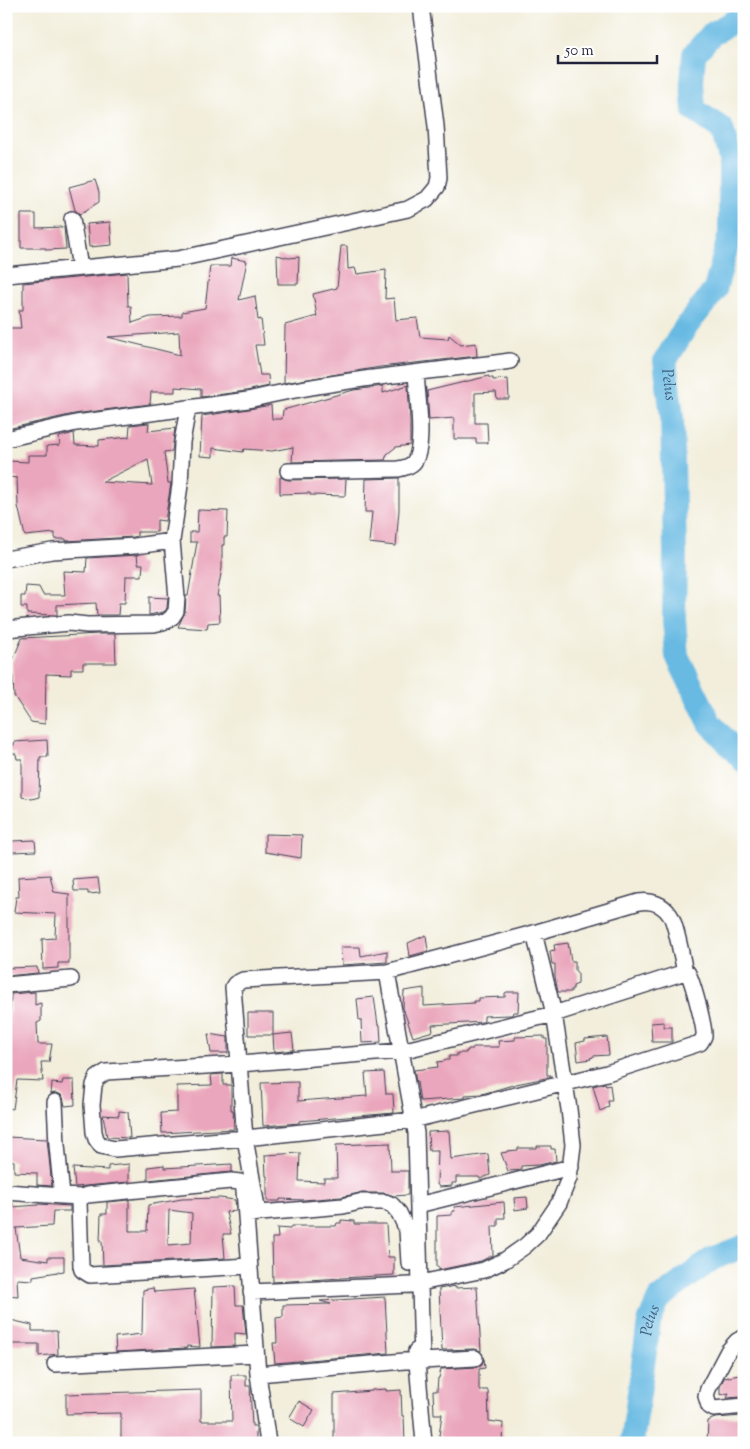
<svg xmlns="http://www.w3.org/2000/svg" width="750" height="1449" font-family="'Sorts Mill Goudy',serif">
  <style>
    .lines { fill: none; stroke-linecap: round; stroke-linejoin: round }
    .river { stroke: #67bae3; stroke-width: 24 }
    .building { fill: #eaa6bc; fill-rule: evenodd }
    .minor-casing { stroke: #414153; stroke-width: 18 }
    .minor { stroke: #fff; stroke-width: 15 }
    .labels { text-anchor: middle; dominant-baseline: central; stroke-width: 4.5; stroke-linejoin: round; paint-order: stroke }
    .water-label { font-size: 16px; font-style: italic; fill: #3e5f7e; stroke: #fff }
  </style>
  <rect width="100%" height="100%" fill="#fff"/>
  <filter id="ink" filterUnits="userSpaceOnUse"><feTurbulence type="fractalNoise" baseFrequency=".02" numOctaves="2"/><feDisplacementMap in="SourceGraphic" scale="10" xChannelSelector="R" yChannelSelector="G"/><feConvolveMatrix kernelMatrix="1 2 1 2 8 2 1 2 1" color-interpolation-filters="sRGB"/></filter>
  <filter id="wash" filterUnits="userSpaceOnUse"><feTurbulence type="fractalNoise" baseFrequency=".0096" numOctaves="4" result="noise"/><feDisplacementMap in="SourceGraphic" scale="20" xChannelSelector="R" yChannelSelector="G"/><feGaussianBlur stdDeviation="1.12" result="paint"/><feColorMatrix in="noise" values="0 0 0 0 0 0 0 0 0 0 0 0 0 0 0 0 0 1.4 0 .05"/><feComposite in="paint" operator="in"/></filter>
  <g filter="url(#wash)">
    <rect width="100%" height="100%" fill="#f2eedb"/>
    <g class="lines">
      <g class="river">
        <path id="s1" d="M744,15L712,34L694,54L692,83L694,110L722,129L730,159V234L715,290L685,328L665,361L672,416L675,552L674,620L677,656L710,723L744,761"/>
        <path id="s2" d="M632,1443L649,1322L659,1299L712,1259L744,1246"/>
      </g>
    </g>
    <g id="blocks">
      <path class="building" d="M95,180L99,192V202L80,214L75,210L69,187Z
        M21,214H36V228L64,227L66,249L46,250V248H21Z
        M110,222L112,245L89,247L87,224Z
        M341,246H347L348,269L355,268L357,274L386,270L385,299L394,298L396,320L417,318L420,337L448,339L449,335L461,345L476,343L477,356L380,367L284,383L285,325L317,316L313,294L337,288Z
        M277,255L289,258L299,257L298,284H278Z
        M231,258L247,261L239,300L255,296L258,320L261,319L264,345H255L260,375H268L269,386L246,391L201,397V389L175,387V392H151L150,404L74,414L7,429L6,393H8V367L6,357V328H21L19,310H23V283L127,273L128,306H131L132,323L150,317L182,316V312L205,308L210,266H230ZM179,332L180,355L108,337Z
        M489,376V378H493V380L508,379L509,399H497L496,392L475,393V423H487L488,443H476V439H454V418L429,420L427,391Z
        M408,385L410,421V445L396,447L387,454L385,460L292,462L293,447L272,451L244,449L243,452L213,448V457L200,456L202,416L249,409L271,405L272,419H282L283,410L354,390L383,386V393Z
        M149,423L148,431L175,428L172,451L164,452L168,483H171L165,521L157,520V532H137V536L134,537L66,541V539H55V533L25,536L18,506L17,478L9,477L8,461L28,462V455H47V446L60,445L59,437L74,433L75,445L99,446V440L129,437L130,425ZM148,459L152,485L102,482Z
        M280,477L288,480L346,479L345,496L310,495V493L280,494Z
        M399,478V510L396,546L369,543L372,512H365L366,479Z
        M198,510L228,511L227,537H224V545H222V568L217,596H219L220,622L208,623L207,629L178,627L185,612L186,596H188L197,542H190V532H197Z
        M137,555L138,564H143L142,576H126L125,603H119L118,615H97L96,603L57,605V615H56L27,614V607H21V596H25L26,586L39,587L43,595H65L63,571L86,572L87,558Z
        M149,597L168,598L167,608L165,611L163,612L149,615Z
        M99,634H115L116,663H83V669H71V675L46,674L45,724L31,722L14,696L12,662L22,638Z
        M47,740L48,757H40L39,797L32,799L22,797V759H17L16,754L6,750V746L14,745V742Z
        M265,834L302,835L301,858L265,852Z
        M35,840L36,851L12,852V841Z
        M50,875L54,892L69,894V963H58V968L43,969L42,939L55,938L56,914L14,912L16,897H19L18,877Z
        M98,878L100,893L88,894V891H74L73,880Z
        M426,935L428,951L410,956L408,943Z
        M568,943L571,961H575V970L578,974V984L573,986V989H571V992H558L555,977V964H552L550,951L555,950L554,945Z
        M341,947H360L361,956L387,951V962L342,965Z
        M37,967L38,973L6,976V968Z
        M424,988V1006L474,1003V1001H479V998L505,997V993L507,992H519L518,1012H513L512,1015H509L484,1016V1021L483,1022L432,1025L433,1031L413,1037L403,1008L404,991Z
        M35,992V1005L41,1003V1021L37,1023L38,1044H52L49,1062H41L43,1081L17,1080L13,1109L6,1108V1014H10L11,994Z
        M374,997L378,1025H380L381,1042L362,1043L361,1020H359L357,999Z
        M248,1013H273V1035H248Z
        M664,1022V1027H672V1042H652L651,1023Z
        M292,1033L294,1050L274,1052L273,1035Z
        M208,1034L228,1037V1053H211Z
        M544,1036V1039H547V1075H551V1077L516,1084L482,1094L465,1095V1098L420,1101L417,1082H416L414,1070L438,1067L437,1062L445,1061V1060H449V1056H457V1053H466V1051H468V1049H473V1047H499L498,1041L515,1040V1037Z
        M607,1037L609,1055L593,1056V1057L590,1058L591,1059L578,1061L576,1043L585,1041V1039Z
        M384,1072L386,1094H393L394,1113L299,1121V1123L263,1126L261,1083L298,1082V1101L367,1096L365,1073Z
        M223,1074V1085H231V1110H233L234,1129L162,1133L161,1113L177,1112V1086L212,1085L211,1075Z
        M63,1080H74L75,1105L65,1106L63,1097L60,1094L55,1093L51,1094L52,1083L62,1084Z
        M605,1083L606,1086L610,1085L612,1101H608L609,1107L600,1111L593,1086Z
        M119,1111L128,1112L130,1138L107,1137L103,1115L119,1116Z
        M449,1131L451,1159L488,1154L490,1175L480,1179L479,1177H456V1183H452V1186L439,1187L437,1184L438,1151H429L428,1132Z
        M6,1137L47,1139L52,1186L37,1185V1173L14,1172V1161L6,1159Z
        M390,1143L391,1171H408V1195L394,1196L385,1193H359L341,1197L304,1200L280,1199V1201H267V1176H266L265,1155L300,1153L299,1181L324,1182V1178H337L336,1145Z
        M537,1146H551V1149H555L556,1161L539,1165L521,1166V1170L508,1171L501,1153L507,1152V1151L518,1150V1148H537Z
        M129,1164V1182L75,1187L73,1168L108,1170V1166Z
        M232,1164V1172L148,1180V1167L164,1165V1168Z
        M527,1197L528,1208L515,1210L514,1198Z
        M220,1198L235,1200L236,1211L226,1212L231,1234H223L225,1258L103,1265L102,1241L100,1242L101,1214H107V1202L129,1200V1231H147L148,1205L182,1199ZM169,1210L192,1213L191,1243L168,1245Z
        M504,1202L505,1218H498V1226H492L493,1255L481,1261L439,1270V1267H437V1216L452,1215V1211H455L454,1207Z
        M13,1203V1207L38,1205V1204L70,1206V1211H53L52,1226L16,1228L20,1257L48,1261V1257H64V1271L33,1276V1280L17,1279L18,1296L6,1295V1204Z
        M341,1220L354,1221V1224H386L388,1257H394V1275L273,1282L272,1238H278L277,1228L290,1229L291,1226H336L337,1223H341Z
        M235,1286L236,1305H243L246,1334L235,1333V1346L212,1347L213,1287Z
        M455,1286V1288L477,1287L481,1351L474,1349L442,1350L439,1289Z
        M153,1288L154,1292L194,1289L200,1347L187,1346V1348L116,1352L115,1337L142,1334L143,1290Z
        M385,1297L388,1353L275,1363L273,1343H277L276,1318L283,1317V1305L331,1304L320,1301Z
        M6,1319L32,1325V1331H57L58,1354L39,1356V1344H6Z
        M484,1359L485,1368L479,1369V1390H488L489,1421L503,1423L502,1443L471,1440V1443H450L439,1436L442,1414H434L433,1391H437L438,1378H439L441,1369L476,1367L481,1366Z
        M744,1374V1394H741V1397L727,1398L729,1393L720,1395V1387L724,1378Z
        M231,1375H246V1386H250L252,1426H256V1443H121V1413L66,1414V1394L201,1390V1421H232Z
        M386,1389V1391L401,1390L402,1416H404L405,1443H334V1394L372,1391V1390Z
        M299,1401L314,1410L304,1427L289,1418Z
        M743,1416L744,1441L734,1443H707L708,1421L715,1418Z"/>
    </g>
  </g>
  <g filter="url(#ink)">
    <use href="#blocks" fill-opacity="0" stroke="#414153" stroke-width="1"/>
    <g class="lines">
      <defs>
        <path id="minor" d="M72,219L80,268
          M6,275L178,259L408,209L427,199L437,187L439,178L436,126L421,6
          M6,439L76,423L248,400C334,379 423,373 510,361
          M288,471L398,469C404,468 409,467 413,463C426,450 417,393 416,374
          M6,559L52,551L135,546L172,541
          M6,629L69,623L87,625L154,624L167,621L172,617L176,611L177,598L172,541L180,485L182,442L188,408
          M387,972L416,1133L422,1361
          M687,972C692,978 705,1028 704,1036C703,1039 702,1040 700,1043L607,1073L413,1120L245,1138L115,1149L101,1146L96,1139L94,1132L92,1105L94,1085L97,1078L106,1072L239,1064L401,1051L554,1014L682,973Z
          M6,985L71,979
          M55,1102L57,1145L62,1196L82,1197
          M6,1192L62,1196
          M418,1205L571,1167
          M258,1213L245,1138L233,987L235,984L243,980L387,972L534,933L639,902C651,900 663,904 670,915C675,921 683,962 685,973
          M249,1214L343,1206L359,1202H385L392,1205L399,1213L407,1230L409,1263
          M249,1266L90,1275L82,1270L81,1266L79,1202L82,1197L87,1195L231,1181L240,1182L243,1184L244,1190L258,1374L268,1443
          M420,1283L484,1270L505,1260L525,1246L538,1234L559,1203L569,1178L573,1145L569,1109L554,1014L534,933
          M251,1292L411,1285
          M744,1337L737,1341L728,1351L708,1389L706,1396L709,1406L714,1409L744,1406
          M416,1351L424,1443
          M55,1364L256,1354
          M258,1374L416,1360L422,1361L475,1358"/>
      </defs>
      <use href="#minor" class="minor-casing"/>
      <use href="#minor" class="minor"/>
    </g>
  </g>
  <g class="labels">
    <g class="water-label">
      <text stroke="none"><textPath href="#s1" startOffset="429">Pelus</textPath></text>
      <text stroke="none"><textPath href="#s2" startOffset="124">Pelus</textPath></text>
    </g>
  </g>
  <rect width="750" height="1449" fill="none" stroke="#fff" stroke-width="25"/>
  <path d="M558 55v8h99v-8" fill="none" stroke="#22223b" stroke-width="2.5"/>
  <text x="565" y="55" font-size="15" fill="#22223b" stroke="#ffffff" stroke-width="4" paint-order="stroke">50 m</text>
</svg>
